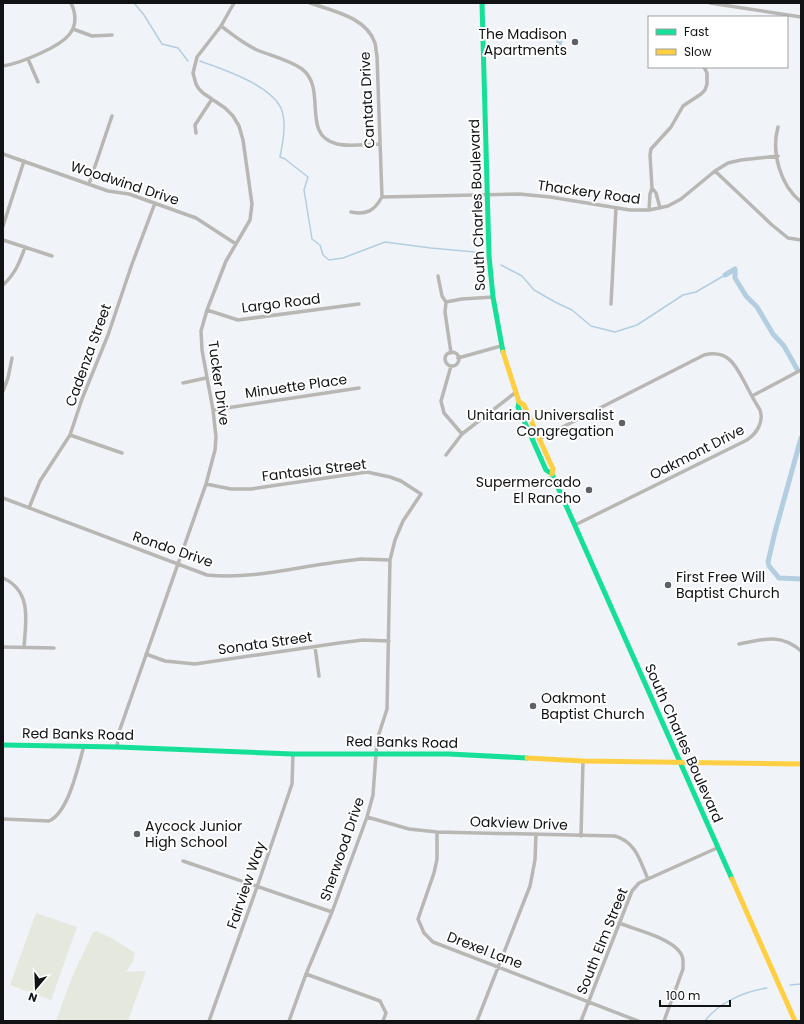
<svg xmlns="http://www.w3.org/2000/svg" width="804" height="1024" font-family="Poppins,sans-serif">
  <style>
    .green { fill: #e5e8dc }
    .water { fill: #b4cee1 }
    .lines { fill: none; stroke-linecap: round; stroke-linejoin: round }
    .stream { stroke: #b4cee1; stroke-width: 1.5 }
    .canal { stroke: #b4cee1; stroke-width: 5 }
    .street { stroke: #b9b7b4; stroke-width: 3.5 }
    .fast { stroke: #16e098; stroke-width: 5 }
    .slow { stroke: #ffcf43; stroke-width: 5 }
    .poi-dot { fill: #5e6163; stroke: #fff; stroke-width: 1.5 }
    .labels { text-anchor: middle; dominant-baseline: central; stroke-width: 4; stroke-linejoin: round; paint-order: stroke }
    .poi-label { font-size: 14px; fill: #101214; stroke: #fff; text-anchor: end }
    .street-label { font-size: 14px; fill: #101214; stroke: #fff }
  </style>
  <rect width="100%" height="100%" fill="#f0f3f7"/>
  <path class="green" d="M36,913L77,927L51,1000L10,985Z
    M96,931L113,939L135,953L133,961L126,972L146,971L128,1021H56L72,977L93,933Z"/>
  <path class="water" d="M560,34L563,37L561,51L558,53L555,50L557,36Z"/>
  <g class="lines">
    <path class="stream" d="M134,3L144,15L162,44L178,48L188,61
      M200,61C223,69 270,85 281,108C287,123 283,141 280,157L285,159L308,177L304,190L312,239L320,245L323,255L329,260L343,258L385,242L431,248L475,252
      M501,265L522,276L534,290L555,302L572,310L591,326L615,332L637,325L683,295L696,292L725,275
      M790,985L801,984
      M705,1021C718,1003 745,991 767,988"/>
    <path class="canal" d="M725,275L735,269V278L746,296L757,307L773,334L784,346L797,369
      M801,438L775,532L768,562L769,566L779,578L801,579"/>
    <path class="street" d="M310,3C333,11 366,17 375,43C376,47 376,52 377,56L382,197C374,211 367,215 351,212
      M710,3L801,17
      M221,26C233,35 244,44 257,50C272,56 290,60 302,69C328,89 300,135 337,144C349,147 368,144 380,144
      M73,29L92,36L112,35
      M28,59L38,82
      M3,66C16,64 28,59 41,53C63,43 84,31 71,3
      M778,127C771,152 780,185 801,202
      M196,133L195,125L212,99
      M3,154L108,191L129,194L196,218L236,244
      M715,171L772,225L788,238L801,240
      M89,184L112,116
      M652,188L656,193L660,208
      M382,197L519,194L550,197L630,210H649L668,206L681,199L715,171L728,163L741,160L778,156
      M649,210L650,194L652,188L650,155L651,149L671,127L683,106L701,94L705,90L707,84V73L704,67
      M3,226L24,161
      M3,240L52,256
      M438,276L442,296L446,302
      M3,285C15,274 20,262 25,247
      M446,302L445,312L451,353
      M446,302L462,299L493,297
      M611,304L616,208
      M207,310L238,320L359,304
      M445 359a7 7 0 1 1 14 0a7 7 0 1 1-14 0Z
      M458,358L501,346
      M451,366L441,401L444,413L462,434
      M183,383L206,378
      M3,391L8,378L12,358
      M752,396L801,370
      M213,410L359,388
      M70,435L122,453
      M539,439L704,355C729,349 736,366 746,385C750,393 755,402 760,410C764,422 757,433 747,440L575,525
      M446,455L462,434L516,392
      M206,484L231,489H251L367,472L390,477L401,481L421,494L403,521L395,540L390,560L387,709L377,740L373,795L367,817L332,912L306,974L289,1021
      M3,498L207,575C253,580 300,566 345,561L361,559L390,560
      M29,508L40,481L70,435L82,399L108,335L132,264L155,203
      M3,578C32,591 26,621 24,647
      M739,644C763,639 781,633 801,651
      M3,647L54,648
      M315,647L319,676
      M146,654L165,661L195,664L339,643L363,640L389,641
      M117,747L119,732L206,484L215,450L216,437L213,410L202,350L201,331L207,310L226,261L250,220L252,204L243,140L239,126L233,116L225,108L203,93L199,89L196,84L193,73L197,57L221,26L234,3
      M367,817L409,829L437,832L615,836C636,842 640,861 648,879
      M3,819L49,821C69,812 78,766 84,746
      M437,832V859L434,873L418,919L424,933L433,942L638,1021
      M581,836L583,761
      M183,861L332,912
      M619,923C637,930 667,937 679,951C684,956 683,962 683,969L664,1021
      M306,974L380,1001L386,1013L383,1021
      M209,1021L257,887L292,784L293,754
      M477,1021L530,886L535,860L536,834
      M581,1021L632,891L639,883L717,848"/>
    <path class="fast" d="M482,3L489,256L493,297L503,352
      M519,402L518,407L546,470L552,474L732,879
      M3,745L117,747L293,754H449L527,758"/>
    <path class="slow" d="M503,352L519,402L524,405L553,469L552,474
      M527,758L583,761L801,764
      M732,879L795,1021"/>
  </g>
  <g class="poi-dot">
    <circle cx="575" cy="42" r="4"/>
    <circle cx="622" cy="423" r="4"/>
    <circle cx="589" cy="490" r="4"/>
    <circle cx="668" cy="585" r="4"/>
    <circle cx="533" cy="706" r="4"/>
    <circle cx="137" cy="834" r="4"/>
  </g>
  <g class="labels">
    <g class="poi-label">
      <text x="567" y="34">The Madison<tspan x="567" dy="16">Apartments</tspan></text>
      <text x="614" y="415">Unitarian Universalist<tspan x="614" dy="16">Congregation</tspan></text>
      <text x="581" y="482">Supermercado<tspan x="581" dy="16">El Rancho</tspan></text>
      <text x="676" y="577" text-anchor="start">First Free Will<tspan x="676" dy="16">Baptist Church</tspan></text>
      <text x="541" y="698" text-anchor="start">Oakmont<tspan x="541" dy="16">Baptist Church</tspan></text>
      <text x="145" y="826" text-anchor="start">Aycock Junior<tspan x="145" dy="16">High School</tspan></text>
    </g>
    <g class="street-label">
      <text transform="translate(367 100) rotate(-93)">Cantata Drive</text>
      <text transform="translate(125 183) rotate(18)">Woodwind Drive</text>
      <text transform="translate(589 192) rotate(8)">Thackery Road</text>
      <text transform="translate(477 205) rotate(-92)">South Charles Boulevard</text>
      <text transform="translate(281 303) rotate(-7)">Largo Road</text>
      <text transform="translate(88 355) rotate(-70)">Cadenza Street</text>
      <text transform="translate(219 383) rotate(82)">Tucker Drive</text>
      <text transform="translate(296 386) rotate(-8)">Minuette Place</text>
      <text transform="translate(697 452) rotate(-27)">Oakmont Drive</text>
      <text transform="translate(314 470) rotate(-7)">Fantasia Street</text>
      <text transform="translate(173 549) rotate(19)">Rondo Drive</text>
      <text transform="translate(265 643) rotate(-8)">Sonata Street</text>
      <text transform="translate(78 734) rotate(1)">Red Banks Road</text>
      <text transform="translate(402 742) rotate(1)">Red Banks Road</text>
      <text transform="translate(684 743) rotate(66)">South Charles Boulevard</text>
      <text transform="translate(519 823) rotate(2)">Oakview Drive</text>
      <text transform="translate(342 849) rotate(-71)">Sherwood Drive</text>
      <text transform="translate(246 885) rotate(-71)">Fairview Way</text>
      <text transform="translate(602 941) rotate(-68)">South Elm Street</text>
      <text transform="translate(485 950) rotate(21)">Drexel Lane</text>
    </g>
  </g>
  <rect width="804" height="1024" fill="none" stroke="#101214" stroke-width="8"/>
  <rect x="648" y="16" width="140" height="52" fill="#ffffff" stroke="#9fa0a1"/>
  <rect x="656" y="29" width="20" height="6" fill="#16e098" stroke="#9fa0a1"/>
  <text x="684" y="36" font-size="12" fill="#101214">Fast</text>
  <rect x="656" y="49" width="20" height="6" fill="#ffcf43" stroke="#9fa0a1"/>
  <text x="684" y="56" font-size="12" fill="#101214">Slow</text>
  <g transform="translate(36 988) rotate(199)" stroke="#ffffff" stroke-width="3" paint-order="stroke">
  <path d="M0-3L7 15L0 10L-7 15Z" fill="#101214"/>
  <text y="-6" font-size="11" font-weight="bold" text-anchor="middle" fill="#101214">N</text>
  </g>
  <path d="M660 1000v6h70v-6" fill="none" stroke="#101214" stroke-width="2"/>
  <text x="666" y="1000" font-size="12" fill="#101214" stroke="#ffffff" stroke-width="3" paint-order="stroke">100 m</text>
</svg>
